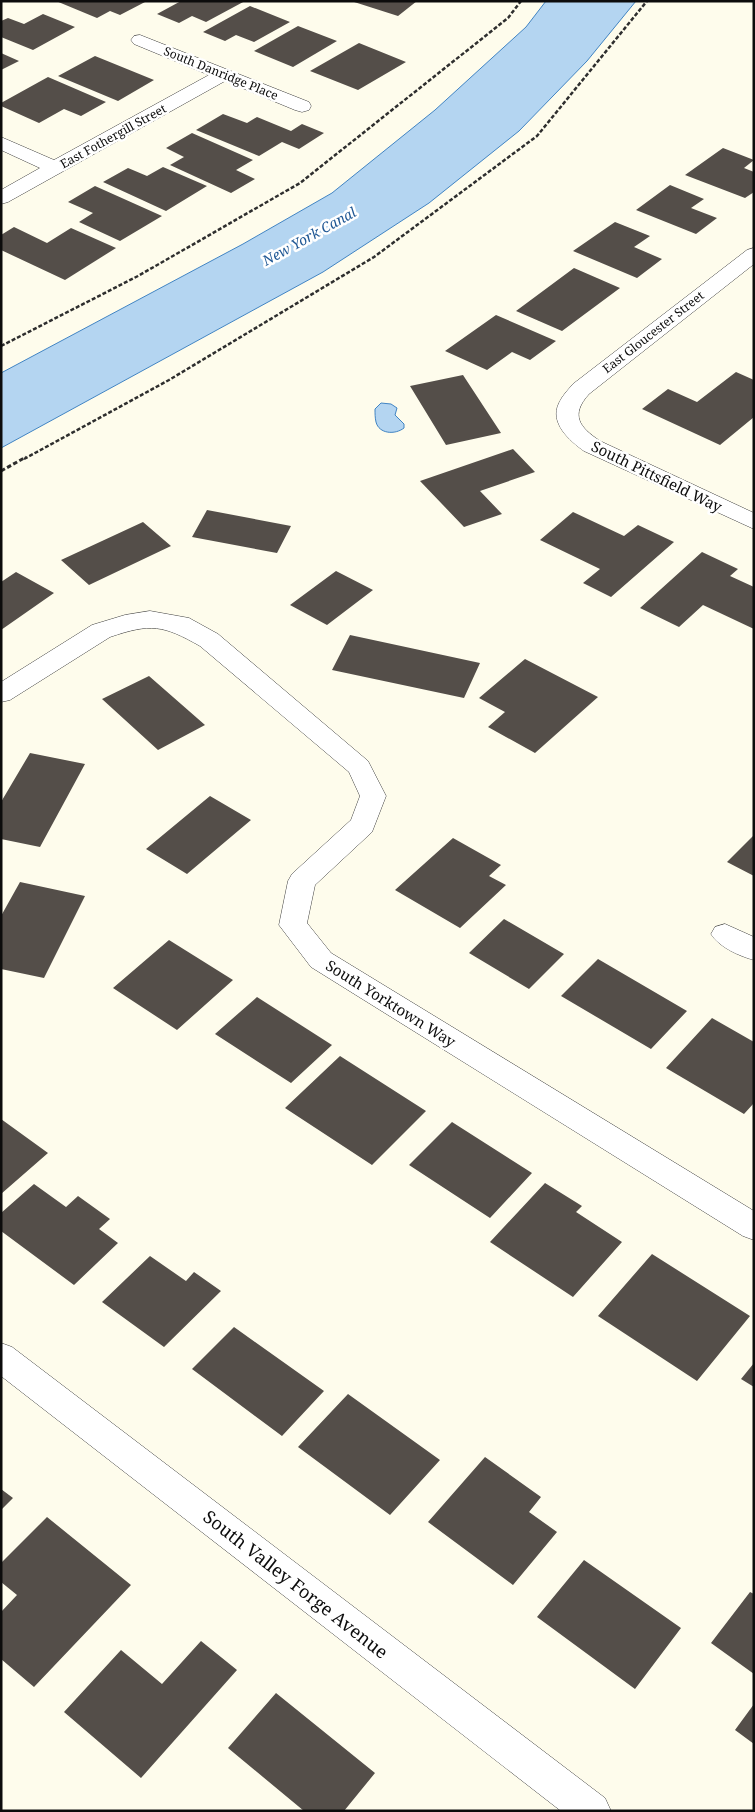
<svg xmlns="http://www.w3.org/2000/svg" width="755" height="1812" font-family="'Noto Serif',serif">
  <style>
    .water { fill: #b4d5f1; stroke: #4184c3 }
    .building { fill: #544e49 }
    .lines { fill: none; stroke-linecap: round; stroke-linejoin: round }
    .minor-casing { stroke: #3f3f3f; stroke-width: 1 }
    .path-far1 { stroke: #2e2e2e; stroke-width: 2.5; stroke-dasharray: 4 2; stroke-linecap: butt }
    .path { stroke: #2e2e2e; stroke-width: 3; stroke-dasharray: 4.5 2.5; stroke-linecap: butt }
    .minor { fill: #fff; fill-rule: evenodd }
    .labels { text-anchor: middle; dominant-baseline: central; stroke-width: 5; stroke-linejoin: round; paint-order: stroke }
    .far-street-label { font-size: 12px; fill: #0c0c0c; stroke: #fff }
    .far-water-label { font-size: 14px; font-style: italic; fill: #1f5794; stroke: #fff }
    .street-label { font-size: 15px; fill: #0c0c0c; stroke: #fff }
    .near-street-label { font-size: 18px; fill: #0c0c0c; stroke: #fff }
  </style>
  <rect width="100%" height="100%" fill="#fefcec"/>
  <path class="water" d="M546,1H636L587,61L519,131L429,203L323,272L1,448V373L243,244L332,193L435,110L526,27Z
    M381,403L391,404L397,408L395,415L404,424V428C395,435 379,434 376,422C375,418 375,413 375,409Z"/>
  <path class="building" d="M56,1H143L145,2L120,15L110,11L97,18Z
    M181,1H245L206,22L192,16L179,23L157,14Z
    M351,1H417L398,16Z
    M250,6L290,22L254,42L236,35L225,41L203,32Z
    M43,14L75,27L33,50L1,37V21L8,18L24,24Z
    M298,26L337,41L293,67L254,51Z
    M359,43L406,62L358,90L310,71Z
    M1,53L19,61L1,70Z
    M95,56L154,80L118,101L58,76Z
    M48,77L106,102L81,116L64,109L39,123L1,106V103Z
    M223,114L247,123L257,117L291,131L302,124L324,133L299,149L282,142L259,156L196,130Z
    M192,133L253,160L236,170L255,179L231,193L170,165L184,157L166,148Z
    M723,148L754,160L744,168L754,172V192L745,198L685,175Z
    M163,167L207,186L166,211L103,182L128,168L147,176Z
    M670,185L704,199L691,208L717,218L696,234L636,210Z
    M95,186L162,216L120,241L79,222L93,213L68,202Z
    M615,222L650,236L634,247L662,259L637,278L573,251Z
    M14,227L47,243L71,228L116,248L65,280L1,250V235Z
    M574,268L620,288L562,331L516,311Z
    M496,315L556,341L530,360L512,352L487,370L445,351Z
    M736,372L754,380V417L720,445L642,409L668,389L697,402Z
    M463,375L501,433L446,445L410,386Z
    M513,449L535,472L480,491L502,514L464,527L420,481Z
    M207,510L291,526L277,553L192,537Z
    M573,512L624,536L638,525L674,542L611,597L583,583L600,569L540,540Z
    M143,522L171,546L89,585L61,560Z
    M702,552L738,569L730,576L754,587V629L703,605L679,627L640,608Z
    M336,571L373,590L327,625L290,605Z
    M16,572L54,593L1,630V582Z
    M350,635L480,663L464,698L332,670Z
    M525,659L598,697L535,753L488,727L505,712L479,698Z
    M149,676L205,725L158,750L102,699Z
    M30,753L85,764L40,847L1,839V802Z
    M210,796L251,820L187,874L146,849Z
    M754,835V876L727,862Z
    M453,838L501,865L489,876L506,885L460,928L395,890Z
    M20,882L85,896L44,978L1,969V916Z
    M504,919L564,954L529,989L469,953Z
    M169,940L233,980L177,1030L113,988Z
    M598,959L687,1011L651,1049L561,996Z
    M257,997L332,1045L291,1083L215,1034Z
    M712,1018L754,1042V1103L744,1114L666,1068Z
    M340,1056L426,1111L372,1165L285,1108Z
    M1,1119L48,1153L1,1194Z
    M452,1122L532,1173L490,1218L409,1165Z
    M545,1183L582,1206L576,1212L622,1242L573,1297L490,1242Z
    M34,1184L66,1207L78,1196L110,1219L99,1229L118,1243L74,1285L1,1231V1213Z
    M652,1254L750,1316L697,1381L598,1316Z
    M150,1256L186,1281L194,1272L221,1291L164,1347L102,1302Z
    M234,1327L324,1391L282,1436L192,1369Z
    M754,1363V1387L741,1379Z
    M348,1394L440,1460L390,1515L298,1447Z
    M485,1457L541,1497L529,1512L557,1532L513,1585L428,1522Z
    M1,1489L13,1498L1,1510Z
    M47,1517L131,1585L34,1687L1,1659V1612L17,1595L1,1582V1563Z
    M584,1560L681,1628L635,1689L537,1617Z
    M750,1592L754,1594V1674L711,1643Z
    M201,1641L237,1670L141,1778L64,1712L121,1650L162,1684Z
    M276,1693L375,1773L344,1811H304L228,1748Z
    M754,1704V1744L735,1730Z"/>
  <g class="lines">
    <defs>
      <path id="minor" d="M140,35L309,102L311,106L309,110L302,112L295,110L225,81L8,202L1,204V190L40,168L1,150V137L54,160L209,75L134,44L131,40L134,36Z
        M754,248V264L589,394C570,415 579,427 600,441L754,513V529L584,451C570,441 549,423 559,403C562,396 568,390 573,384L747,250Z
        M150,611L189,618L218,634L368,761L386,796L372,832L315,885L307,923L331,953L754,1211V1240L743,1236L311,967L279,925L288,881L292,874L351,820L360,796L349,772L200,646C163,625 151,623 110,637L10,700L1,702V682L92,625L125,615Z
        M725,924L754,937V960C739,956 719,947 711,934L715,927Z
        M1,1343L12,1347L605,1798L611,1811H561L1,1376Z"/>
    </defs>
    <use href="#minor" class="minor-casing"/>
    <path class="path-far1" d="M1,346L138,276L300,183L508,18L521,1
      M24,459L169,380L374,257L537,136L647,1"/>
    <path class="path" d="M1,471L26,457"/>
    <use href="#minor" class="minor"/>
  </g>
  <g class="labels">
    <g class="far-street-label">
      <text transform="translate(221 73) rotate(22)">South Danridge Place</text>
      <text transform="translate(113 136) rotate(-29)">East Fothergill Street</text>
      <text transform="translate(653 332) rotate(-38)">East Gloucester Street</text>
    </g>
    <g class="far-water-label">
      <text transform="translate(309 236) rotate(-29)">New York Canal</text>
    </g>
    <g class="street-label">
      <text transform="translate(657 476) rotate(26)">South Pittsfield Way</text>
      <text transform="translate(391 1003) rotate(32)">South Yorktown Way</text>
    </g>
    <g class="near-street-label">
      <text transform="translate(296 1584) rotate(38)">South Valley Forge Avenue</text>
    </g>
  </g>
  <rect width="755" height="1812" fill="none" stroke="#0c0c0c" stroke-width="5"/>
</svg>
